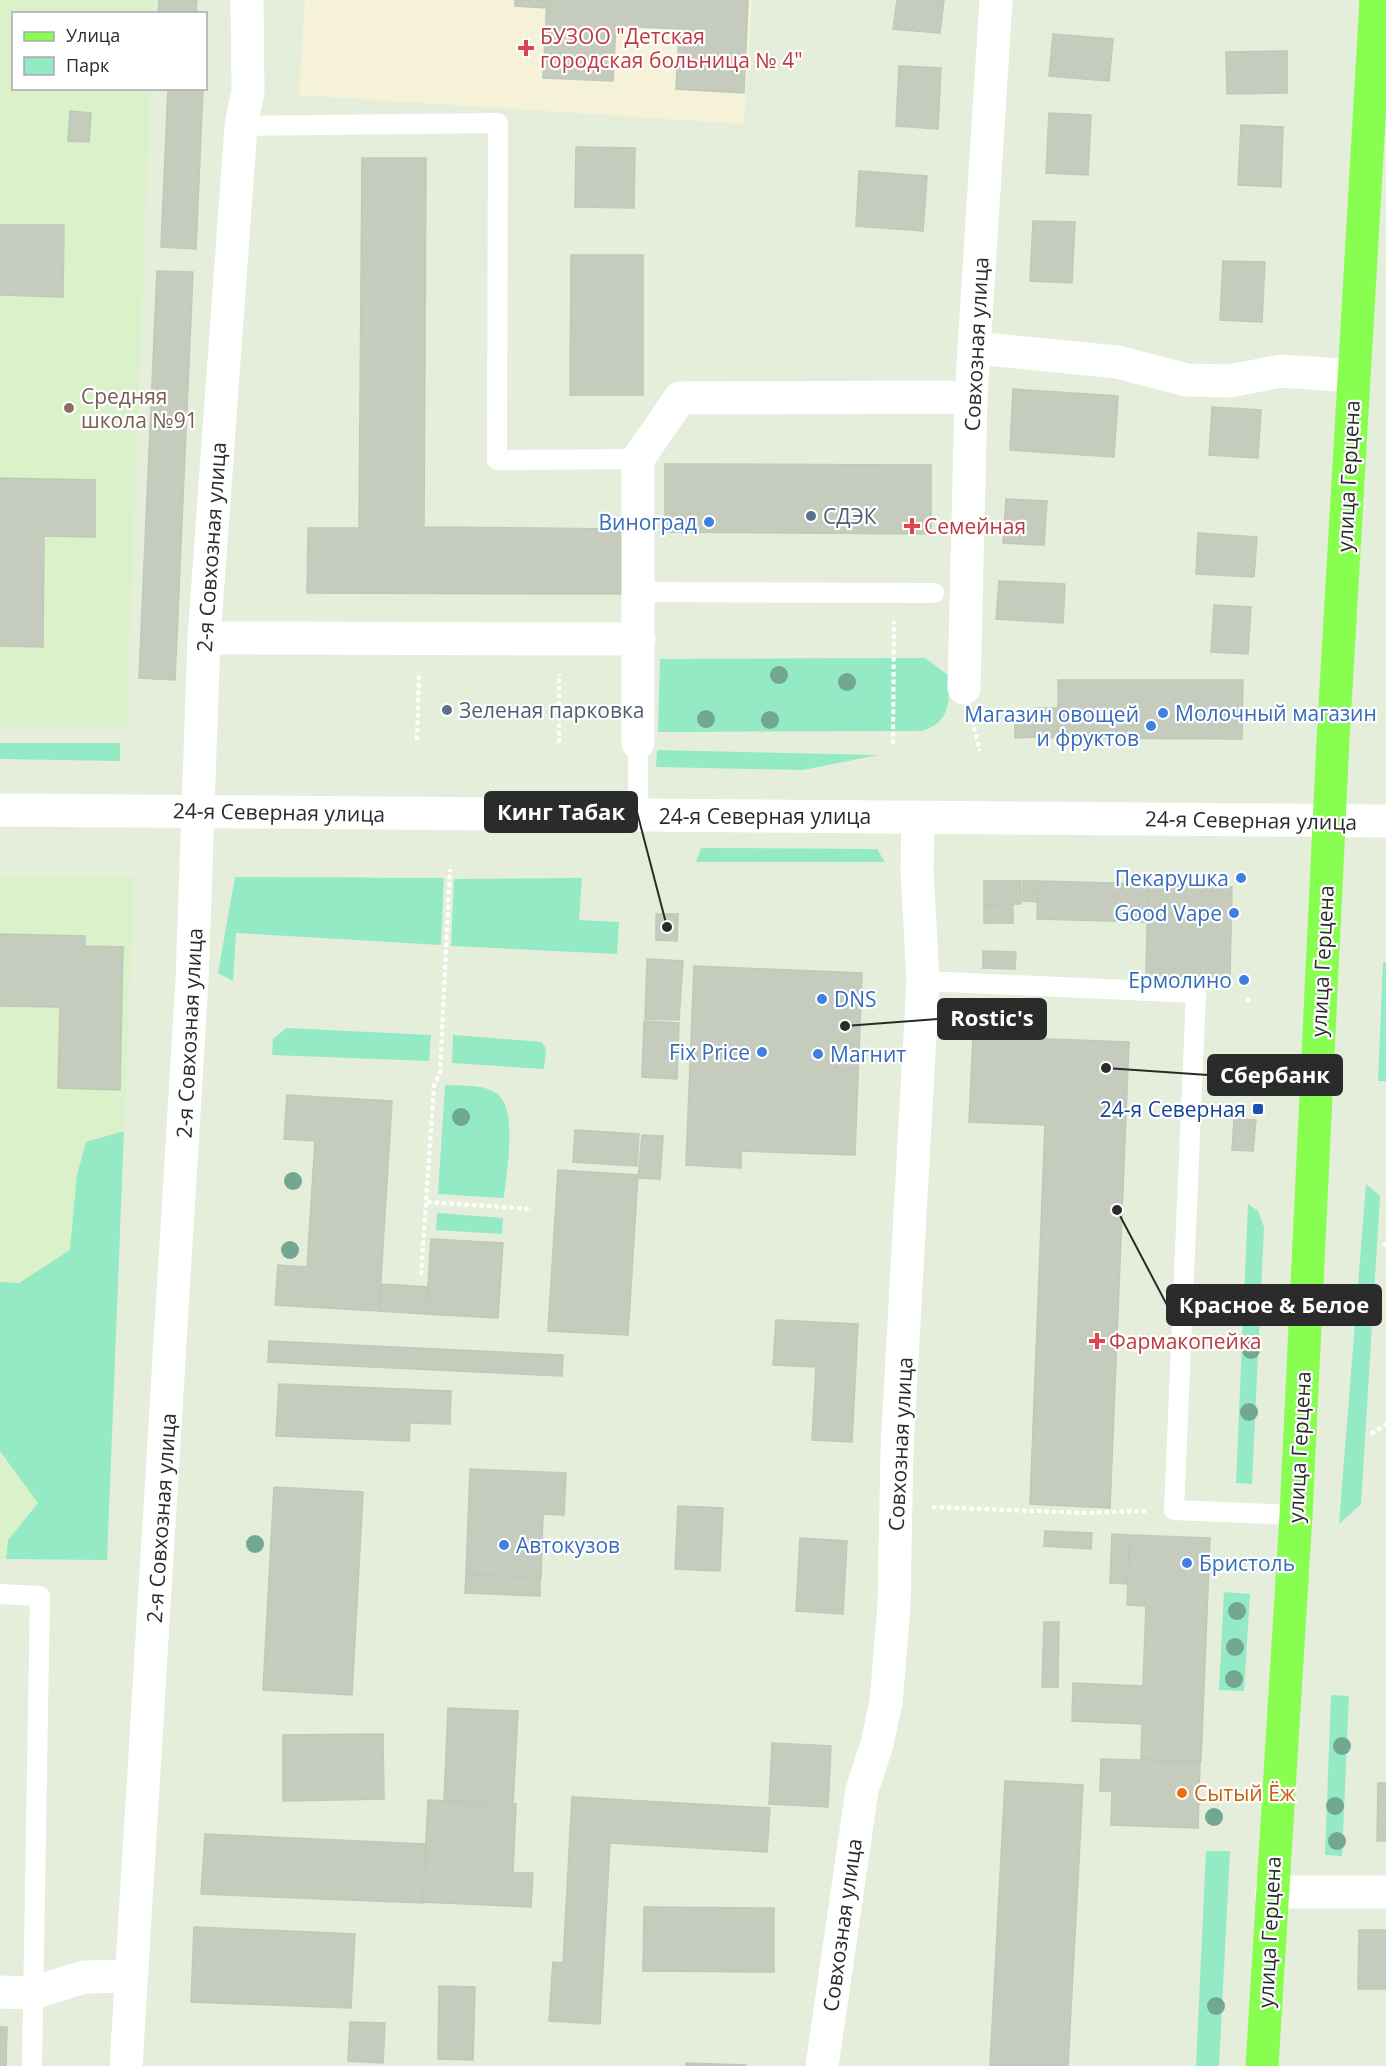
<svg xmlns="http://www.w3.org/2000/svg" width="1386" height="2066" font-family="'Open Sans',sans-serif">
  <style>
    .education { fill: #daf1c9 }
    .medical { fill: #f6f2d8 }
    .green { fill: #93eac5 }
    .building { fill: #c5ccbe; stroke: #becab5; stroke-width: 1.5 }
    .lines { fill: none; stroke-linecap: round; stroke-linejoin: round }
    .path { stroke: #fff; stroke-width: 4; stroke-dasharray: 4.5 3; stroke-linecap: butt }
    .lane { stroke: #fff; stroke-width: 20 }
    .street { stroke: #fff; stroke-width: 33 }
    .secondary { stroke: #fff; stroke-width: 33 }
    .primary { stroke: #88fe51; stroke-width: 33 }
    .tree { fill: #72a891 }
    .health-dot { fill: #e0444e; stroke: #fff; stroke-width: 2 }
    .education-dot { fill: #8d6e63; stroke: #fff; stroke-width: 2 }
    .service-dot { fill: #5c6f8a; stroke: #fff; stroke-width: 2 }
    .shop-dot { fill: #3f7fe0; stroke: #fff; stroke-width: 2 }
    .transit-dot { fill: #1a4fb4; stroke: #fff; stroke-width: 2 }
    .food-dot { fill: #e8710a; stroke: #fff; stroke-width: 2 }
    .labels { text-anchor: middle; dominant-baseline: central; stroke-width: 4.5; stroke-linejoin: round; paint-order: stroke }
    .health-label { font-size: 21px; fill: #be3a42; stroke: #fff; text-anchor: start }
    .street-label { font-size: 21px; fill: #2b2b2b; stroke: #fff }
    .education-label { font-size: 21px; fill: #785e54; stroke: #fff; text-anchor: start }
    .service-label { font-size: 21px; fill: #4e5e75; stroke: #fff; text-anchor: start }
    .shop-label { font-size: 21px; fill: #366cbe; stroke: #fff; text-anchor: end }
    .transit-label { font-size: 21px; fill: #164399; stroke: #fff; text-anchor: end }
    .food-label { font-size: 21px; fill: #c56008; stroke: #fff; text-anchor: start }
    .leader { fill: none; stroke: #2b2b2b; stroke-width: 2 }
    .callout-dot { fill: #2b2b2b; stroke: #fff; stroke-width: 2 }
    .callout { fill: #2b2b2b; stroke: #2b2b2b; stroke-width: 2 }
    .callout-label { font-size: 22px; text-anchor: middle; font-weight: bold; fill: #fff }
  </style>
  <rect width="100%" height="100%" fill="#e5eedb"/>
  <path class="education" d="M0,0H153V13L14,14V88L150,89L126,727H0Z
    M0,877H134L107,1560L0,1559Z"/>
  <path class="medical" d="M305,0H752L744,124L299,95Z"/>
  <path class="green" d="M925,658L948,675C950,701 951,722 922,731L658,732L660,659Z
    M0,743H120V761L0,759Z
    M657,750L878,755L803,770L656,767Z
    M701,848L877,849L885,862H696Z
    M235,877L444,878L441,945L236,933L233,981L218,973Z
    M582,878L579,920L619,922L617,954L451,946L454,879Z
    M1383,962L1386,963V1081H1378Z
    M286,1028L431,1035L429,1061L272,1055L273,1039Z
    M453,1035L542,1042L546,1049L544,1069L452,1063Z
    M445,1085C462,1086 482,1084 496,1093C519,1108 506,1174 504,1198L438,1194Z
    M124,1131L107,1560L6,1559L8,1540L38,1503L0,1451V1282L19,1283L70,1250L77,1175L86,1142Z
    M1366,1184L1380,1196L1361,1504L1339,1524Z
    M1248,1204L1258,1211L1264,1227L1252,1484L1236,1483Z
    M437,1213L503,1218L502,1234L436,1230Z
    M1224,1592L1250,1594L1244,1691L1219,1690Z
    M1331,1695L1349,1696L1342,1856L1325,1855Z
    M1206,1851H1230L1219,2066H1196Z"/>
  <path class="building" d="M159,0H197L196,14H158Z
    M515,0H547L546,8L515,6Z
    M547,0H748L744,93L676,89L679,29L616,26L613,81L543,78Z
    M897,0H944L940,33L893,29Z
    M1053,34L1113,39L1109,81L1049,76Z
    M1287,51V93L1227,94L1226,52Z
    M899,66L941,68L938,129L896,126Z
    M168,88H203L196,249L161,247Z
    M70,111L91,113L89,142L68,141Z
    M1049,113L1091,115L1088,175L1046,173Z
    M1241,125L1283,127L1281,187L1238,185Z
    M576,147L635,148L634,208L575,207Z
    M362,158H426L424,527L622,529V594L307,593L308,528H359Z
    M859,171L927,176L923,231L856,226Z
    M1033,221L1075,222L1072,283L1030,281Z
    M0,225H64L63,297L0,295Z
    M571,255H643V395H570Z
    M1223,261L1265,262L1262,322L1220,320Z
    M157,271L193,272L175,680L139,678Z
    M1013,389L1118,396L1114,457L1010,450Z
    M1212,407L1261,410L1258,458L1209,455Z
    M665,464L931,465V534L665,532Z
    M0,478L95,480V537L44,536L43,647L0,646Z
    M1006,499L1047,501L1044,545L1003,543Z
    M1198,533L1257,537L1254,577L1196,574Z
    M999,581L1065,584L1063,623L996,619Z
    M1214,605L1251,607L1248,654L1211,652Z
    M1058,680H1243L1242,739L1058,738Z
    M1058,680H1243L1242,739L1058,738Z
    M1035,708H1057L1058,738L1035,737Z
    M1035,708H1057L1058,738L1035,737Z
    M1015,713H1034V737L1015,738Z
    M1015,713H1034V737L1015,738Z
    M984,881H1021V904H984Z
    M1023,881H1037V902L1023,901Z
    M1038,881L1148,884L1147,922L1037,919Z
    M1148,885L1232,887L1230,977L1146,975Z
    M1013,904V923H984V905Z
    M656,914H678L677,941L656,940Z
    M0,934L85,936V946L123,947L120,1090L58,1088L60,1007L0,1006Z
    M983,951L1016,952L1015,969L983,968Z
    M647,959L683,961L679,1020L645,1019Z
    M694,966L862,973L855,1155L741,1151V1168L686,1165Z
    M644,1021L679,1023L677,1079L642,1077Z
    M973,1036L1129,1042L1110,1508L1030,1504L1045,1125L969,1122Z
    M287,1095L392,1101L379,1311L275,1305L278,1265L307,1267L315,1141L284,1139Z
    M1234,1119L1256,1120L1253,1151L1232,1150Z
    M575,1130L639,1134L637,1166L573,1162Z
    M642,1135L663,1136L660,1179L638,1178Z
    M558,1170L638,1175L628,1335L548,1331Z
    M558,1170L638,1175L628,1335L548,1331Z
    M431,1239L503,1243L498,1318L426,1314Z
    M381,1284L428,1287L426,1314L379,1311Z
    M776,1320L858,1324L852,1442L812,1440L816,1367L773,1365Z
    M269,1341L563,1355L562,1376L268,1362Z
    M279,1384L451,1391L450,1424L410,1423L409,1441L276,1436Z
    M470,1469L566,1473L564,1515L543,1514L541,1578L466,1574Z
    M274,1487L363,1492L352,1695L263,1690Z
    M678,1506L723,1508L720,1571L675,1569Z
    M1045,1531L1092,1533L1091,1549L1044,1546Z
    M1112,1534L1130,1535L1127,1584L1110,1583Z
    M1130,1535L1210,1538L1201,1761L1141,1759L1142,1724L1072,1721L1073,1683L1143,1686L1146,1606L1127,1605Z
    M800,1538L847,1541L843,1614L796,1611Z
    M466,1574L540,1578V1596L465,1593Z
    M1044,1622H1059L1058,1687H1042Z
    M448,1708L518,1711L513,1804L444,1801Z
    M383,1734L384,1799L283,1801V1735Z
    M772,1743L831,1746L828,1807L769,1804Z
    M1101,1759L1200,1762L1198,1828L1111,1825L1112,1791H1100Z
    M1005,1781L1083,1785L1068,2066H990Z
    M1378,1783H1386V1841H1377Z
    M572,1797L770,1808L767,1852L610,1843L600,2024L549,2021L553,1962L563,1963Z
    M428,1800L516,1804L513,1873H533L531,1907L423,1902Z
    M205,1834L426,1844L423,1903L201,1894Z
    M644,1907L774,1908V1972L643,1971Z
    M194,1927L355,1934L351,2008L191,2002Z
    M1359,1930H1386V1989H1358Z
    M439,1986L475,1987L473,2060L438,2059Z
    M350,2022L385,2023L383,2063L348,2061Z
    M0,2027H7L6,2066H0Z
    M686,2063L747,2065L686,2066Z"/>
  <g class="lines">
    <path class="path" d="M972,720L980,751
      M417,740L419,672
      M559,743V674
      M893,744L894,621
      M1246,999L1252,1001
      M427,1202L532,1209
      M1383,1243L1386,1246
      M421,1275L434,1086L440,1072L450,869
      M1371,1434L1386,1424
      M932,1507L1084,1513L1146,1511"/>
    <path class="lane" d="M241,126L498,123L497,460L638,459
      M639,592L934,593
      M638,743V816
      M923,981L1196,993L1174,1510L1296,1515
      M0,1594L40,1596L32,2066"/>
    <path class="street" d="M975,348L1117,362L1187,380L1229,381L1281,371L1354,376
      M204,638L639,639
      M964,688L971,397L996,0
      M638,743V459L680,398L971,397
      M1271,1892H1386
      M0,1992L33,1993L84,1977L131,1976
      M126,2066L192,981L204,638L241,126L248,91L247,0
      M822,2066L862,1790L877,1744L886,1702L894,1606L897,1448L923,981L917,870L918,817"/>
    <path class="secondary" d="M0,810L1386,821"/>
    <path class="primary" d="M1262,2066L1296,1515L1333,740L1376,0"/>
  </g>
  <g class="tree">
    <circle cx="779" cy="675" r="9"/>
    <circle cx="847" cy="682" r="9"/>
    <circle cx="706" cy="719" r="9"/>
    <circle cx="770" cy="720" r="9"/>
    <circle cx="461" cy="1117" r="9"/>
    <circle cx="293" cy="1181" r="9"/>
    <circle cx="290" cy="1250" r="9"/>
    <circle cx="1251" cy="1350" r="9"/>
    <circle cx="1249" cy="1412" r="9"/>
    <circle cx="255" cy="1544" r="9"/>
    <circle cx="1237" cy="1611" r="9"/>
    <circle cx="1235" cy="1647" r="9"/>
    <circle cx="1234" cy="1679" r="9"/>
    <circle cx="1342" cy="1746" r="9"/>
    <circle cx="1335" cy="1806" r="9"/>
    <circle cx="1214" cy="1817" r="9"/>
    <circle cx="1337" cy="1841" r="9"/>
    <circle cx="1216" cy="2006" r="9"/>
  </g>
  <g class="health-dot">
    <path d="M523 39h6v6h6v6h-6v6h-6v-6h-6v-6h6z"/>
    <path d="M909 517h6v6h6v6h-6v6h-6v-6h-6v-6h6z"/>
    <path d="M1094 1332h6v6h6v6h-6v6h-6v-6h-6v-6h6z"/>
  </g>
  <circle class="education-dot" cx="69" cy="408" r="6"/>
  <g class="service-dot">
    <circle cx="811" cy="516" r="6"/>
    <circle cx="447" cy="710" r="6"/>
  </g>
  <g class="shop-dot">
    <circle cx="709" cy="522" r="6"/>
    <circle cx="1163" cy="713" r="6"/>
    <circle cx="1151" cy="726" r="6"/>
    <circle cx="1241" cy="878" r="6"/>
    <circle cx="1234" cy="913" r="6"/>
    <circle cx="1244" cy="980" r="6"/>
    <circle cx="822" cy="999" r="6"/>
    <circle cx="762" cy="1052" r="6"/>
    <circle cx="818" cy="1054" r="6"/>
    <circle cx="504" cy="1545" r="6"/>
    <circle cx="1187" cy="1563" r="6"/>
  </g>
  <rect class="transit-dot" x="1252" y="1103" width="12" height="12" rx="3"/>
  <circle class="food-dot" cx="1182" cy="1793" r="6"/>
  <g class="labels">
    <g class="health-label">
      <text x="540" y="36">БУЗОО "Детская<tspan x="540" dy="24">городская больница № 4"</tspan></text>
      <text x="924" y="526">Семейная</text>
      <text x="1109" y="1341">Фармакопейка</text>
    </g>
    <g class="street-label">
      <text transform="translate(976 344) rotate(-87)">Совхозная улица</text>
      <text transform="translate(1348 476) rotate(-87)">улица Герцена</text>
      <text transform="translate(211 547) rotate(-86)">2-я Совхозная улица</text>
      <text transform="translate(279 812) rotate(1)">24-я Северная улица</text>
      <text x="765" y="816">24-я Северная улица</text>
      <text transform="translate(1251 820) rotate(1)">24-я Северная улица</text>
      <text transform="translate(1322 961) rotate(-87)">улица Герцена</text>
      <text transform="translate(189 1033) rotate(-87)">2-я Совхозная улица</text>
      <text transform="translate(900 1444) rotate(-87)">Совхозная улица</text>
      <text transform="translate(1299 1447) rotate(-87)">улица Герцена</text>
      <text transform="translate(161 1518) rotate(-86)">2-я Совхозная улица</text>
      <text transform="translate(842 1925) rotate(-82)">Совхозная улица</text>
      <text transform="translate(1269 1932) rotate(-87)">улица Герцена</text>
    </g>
    <g class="education-label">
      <text x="81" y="396">Средняя<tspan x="81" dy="24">школа №91</tspan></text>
    </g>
    <g class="service-label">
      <text x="823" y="516">СДЭК</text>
      <text x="459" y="710">Зеленая парковка</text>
    </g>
    <g class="shop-label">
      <text x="697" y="522">Виноград</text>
      <text x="1175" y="713" text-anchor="start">Молочный магазин</text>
      <text x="1139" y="714">Магазин овощей<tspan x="1139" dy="24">и фруктов</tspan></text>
      <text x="1229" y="878">Пекарушка</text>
      <text x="1222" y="913">Good Vape</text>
      <text x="1232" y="980">Ермолино</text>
      <text x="834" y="999" text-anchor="start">DNS</text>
      <text x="750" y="1052">Fix Price</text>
      <text x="830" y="1054" text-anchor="start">Магнит</text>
      <text x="516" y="1545" text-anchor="start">Автокузов</text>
      <text x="1199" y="1563" text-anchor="start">Бристоль</text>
    </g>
    <g class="transit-label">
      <text x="1246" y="1109">24-я Северная</text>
    </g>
    <g class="food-label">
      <text x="1194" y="1793">Сытый Ёж</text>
    </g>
  </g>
  <path class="leader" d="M667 927L637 812M845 1026L938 1019M1106 1068L1208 1075M1117 1210L1167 1305"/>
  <g class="callout-dot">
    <circle cx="667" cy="927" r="6"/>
    <circle cx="845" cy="1026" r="6"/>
    <circle cx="1106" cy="1068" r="6"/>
    <circle cx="1117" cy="1210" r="6"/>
  </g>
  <g class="callout">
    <rect x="485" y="792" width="152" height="40" rx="6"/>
    <rect x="938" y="999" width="108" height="40" rx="6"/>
    <rect x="1208" y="1055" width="134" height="40" rx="6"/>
    <rect x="1167" y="1285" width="214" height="40" rx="6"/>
  </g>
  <g class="callout-label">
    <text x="561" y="820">Кинг Табак</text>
    <text x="992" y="1026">Rostic's</text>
    <text x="1275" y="1083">Сбербанк</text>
    <text x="1274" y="1313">Красное &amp; Белое</text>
  </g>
  <rect x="12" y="12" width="195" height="78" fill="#ffffff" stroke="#aaaaaa" stroke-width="1.5"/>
  <rect x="24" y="32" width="30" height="9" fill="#88fe51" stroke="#aaaaaa" stroke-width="1.5"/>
  <text x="66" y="42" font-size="18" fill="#2b2b2b">Улица</text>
  <rect x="24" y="57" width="30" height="18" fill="#93eac5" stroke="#aaaaaa" stroke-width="1.5"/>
  <text x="66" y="72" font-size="18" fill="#2b2b2b">Парк</text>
</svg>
